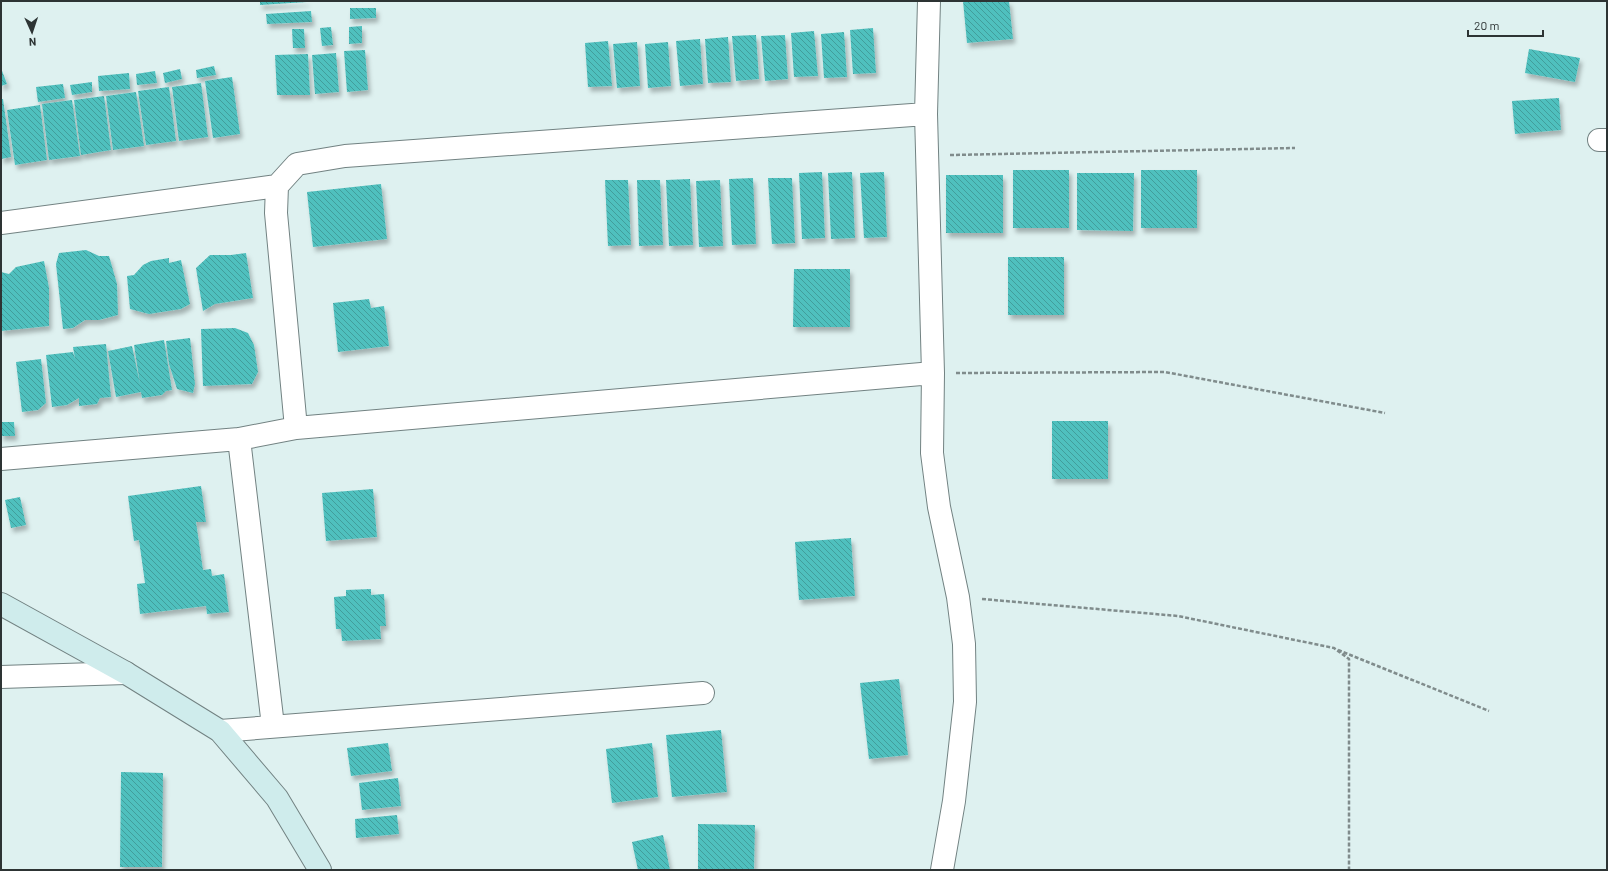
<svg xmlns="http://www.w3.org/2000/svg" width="1608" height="871" font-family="Barlow,sans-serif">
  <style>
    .building { fill: url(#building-back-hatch); filter: url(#shadow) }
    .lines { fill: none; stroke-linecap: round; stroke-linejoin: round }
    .street-casing { stroke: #728282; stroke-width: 24 }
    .secondary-casing { stroke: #728282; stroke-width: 24 }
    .path { stroke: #808c8c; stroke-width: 2.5; stroke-dasharray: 4 2; stroke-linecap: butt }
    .street { stroke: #fff; stroke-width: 22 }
    .secondary { stroke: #cfecec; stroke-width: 22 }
  </style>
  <defs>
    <pattern id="building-back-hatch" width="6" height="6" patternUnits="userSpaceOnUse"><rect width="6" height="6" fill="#50c0be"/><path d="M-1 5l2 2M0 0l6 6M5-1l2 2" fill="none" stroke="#439d9b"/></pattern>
    <filter id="shadow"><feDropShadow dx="2.5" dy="4.5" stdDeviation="2" flood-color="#0004"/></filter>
  </defs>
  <rect width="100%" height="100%" fill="#def1f0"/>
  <path class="building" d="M260,1H307V2L260,5Z
    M963,1H1009L1013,39L967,43Z
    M350,8H376V18L350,19Z
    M311,11L312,22L267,24L266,14Z
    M362,26V43L349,44V27Z
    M331,27L333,45L322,46L320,28Z
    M873,28L876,73L853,74L850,30Z
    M292,29H304L305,48H293Z
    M814,31L818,76L794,77L791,33Z
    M844,32L847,77L824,78L821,34Z
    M756,35L759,79L736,81L732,36Z
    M785,35L788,79L765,81L761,36Z
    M728,37L731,82L708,83L705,39Z
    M700,39L703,84L680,86L676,41Z
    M608,41L612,86L588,87L585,43Z
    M637,42L640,86L617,88L613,44Z
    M668,42L671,86L648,88L645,44Z
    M1529,49L1580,58L1575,82L1525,73Z
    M365,50L368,90L347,92L344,51Z
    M336,53L339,92L315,94L312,55Z
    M308,54L310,95H277L275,55Z
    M214,66L216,75L197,78L196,70Z
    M1,68L7,84L1,86Z
    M180,69L182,79L165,83L163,73Z
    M155,71L157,83L137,85L136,74Z
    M129,73L130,89L99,91L98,76Z
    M232,77L240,134L213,138L205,81Z
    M92,82V92L72,95L70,85Z
    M201,83L208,137L179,141L172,87Z
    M63,84L65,98L38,102L36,87Z
    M169,87L176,141L146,145L138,91Z
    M136,92L144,146L113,150L106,96Z
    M104,96L111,150L81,155L74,100Z
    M1559,98L1561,130L1515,134L1512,101Z
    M1,99H3L11,157L1,159Z
    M72,100L80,156L49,160L42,104Z
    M40,105L47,160L15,165L7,110Z
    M1013,170H1069V228H1013Z
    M1141,170H1197V228H1141Z
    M822,172L825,238L802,239L799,173Z
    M852,172L855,238L831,239L828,173Z
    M884,172L887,237L864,238L860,173Z
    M1077,173H1134L1133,231L1077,230Z
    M946,175H1003V233H946Z
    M753,178L756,244L732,245L729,179Z
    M768,178H792L795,243L772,244Z
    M690,179L693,245L669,246L666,180Z
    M605,180H628L631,245L608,246Z
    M637,180H660L663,245L639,246Z
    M720,180L723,246L699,247L696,181Z
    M381,184L387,239L313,247L307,192Z
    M86,250L99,256H109L117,284L118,315L99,320H85L73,328L63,329L56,264L59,253Z
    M246,253L253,298L215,304L203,311L196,268L210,255H231Z
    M1008,257H1064V315H1008Z
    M169,258V263L181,260L190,304L181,309L149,314L130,309L127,276L134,275L143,265L151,261Z
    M44,261L49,288V326L1,331V272L9,274L16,267Z
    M794,269H850V327H793Z
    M369,299L371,308L384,306L389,346L338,352L333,303Z
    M235,328L248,333L254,345L258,372L252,384L203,386L201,329Z
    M190,338L195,384L193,393L177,389L169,364L166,341Z
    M164,340L172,390L166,391L162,395L142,398L141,392L116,397L108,351L132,346L140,384L134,345Z
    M106,344L111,397L100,398L97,404L79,406V398L67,405L52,407L46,355L73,352L75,359L73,347Z
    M41,359L46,403L38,410L22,412L16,362Z
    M1052,421H1108V479H1052Z
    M1,422H14L15,436H1Z
    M201,486L206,522H196L203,570L211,569L212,576L224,574L229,612L207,614L206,606L140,614L137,584L145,583L139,540L134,541L128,496Z
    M373,489L377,537L326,541L322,493Z
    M20,497L26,525L11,528L5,500Z
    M851,538L855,596L799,600L795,542Z
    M371,589V595L384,594L386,626H380L381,639L342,641L341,629H336L334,597L346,596V590Z
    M899,679L908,755L869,759L860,683Z
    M721,730L727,792L672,797L666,735Z
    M388,743L392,771L351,776L347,748Z
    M652,743L658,797L612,803L606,749Z
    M121,772L163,773L162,867H120Z
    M398,778L401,806L362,810L359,783Z
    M397,815L399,834L356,838L355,819Z
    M698,824L755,825L754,870H698Z
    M663,835L670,870H638L632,842Z"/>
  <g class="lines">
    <defs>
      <path id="street" d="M929,1L926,114L933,373L932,453L939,507L958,597L964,644L965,702L954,801L942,870
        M1599,140H1607
        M1,223L277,186
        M296,428L276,213L277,186L297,164L345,156L926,114
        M239,439L273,726
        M1,459L239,439L296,428L933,373
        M1,677L126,673
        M220,731L703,693"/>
      <path id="secondary" d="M1,604L126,673L220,731L277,798L320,870"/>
    </defs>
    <use href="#street" class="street-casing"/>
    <use href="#secondary" class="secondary-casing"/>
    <path class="path" d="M950,155L1295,148
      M956,373L1165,372L1385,413
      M982,599L1178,616L1334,648L1349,659V870
      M1338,650L1489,711"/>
    <use href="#street" class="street"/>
    <use href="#secondary" class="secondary"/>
  </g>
  <rect width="1608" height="871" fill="none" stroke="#2d3434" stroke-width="4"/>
  <g transform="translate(32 32) rotate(177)" stroke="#def1f0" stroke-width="3" paint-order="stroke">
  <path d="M0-3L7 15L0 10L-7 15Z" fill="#2d3434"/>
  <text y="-6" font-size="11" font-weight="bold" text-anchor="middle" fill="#2d3434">N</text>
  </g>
  <path d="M1468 30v6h75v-6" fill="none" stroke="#2d3434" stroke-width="2"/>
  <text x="1474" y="30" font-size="12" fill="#2d3434" stroke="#def1f0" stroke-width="3" paint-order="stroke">20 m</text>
</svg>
